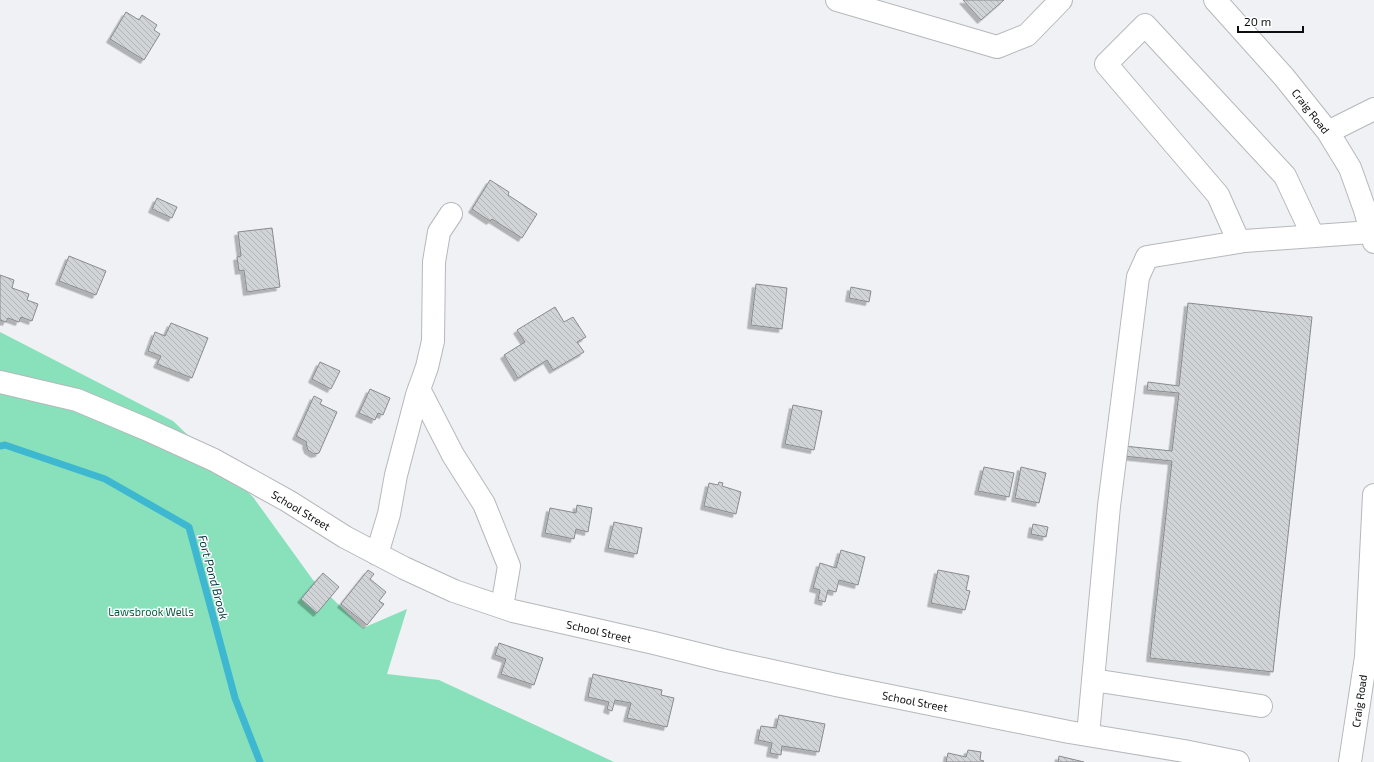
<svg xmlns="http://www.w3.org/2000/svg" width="1374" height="762" font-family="'Exo 2',sans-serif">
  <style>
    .green { fill: #88e1ba }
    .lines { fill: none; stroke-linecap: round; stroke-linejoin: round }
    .stream { stroke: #3eb8d0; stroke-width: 7 }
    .building { fill: url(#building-back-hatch); stroke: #898b8e; filter: url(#shadow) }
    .minor-casing { stroke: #b6b8bb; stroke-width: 24 }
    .minor { stroke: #fff; stroke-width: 22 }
    .labels { text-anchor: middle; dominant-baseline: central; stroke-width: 3; stroke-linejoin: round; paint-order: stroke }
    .street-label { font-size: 11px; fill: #0c0d0e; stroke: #fff }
    .park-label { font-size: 11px; fill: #08593f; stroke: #fff }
    .water-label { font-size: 12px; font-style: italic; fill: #003741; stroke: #fff }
  </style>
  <defs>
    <pattern id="building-back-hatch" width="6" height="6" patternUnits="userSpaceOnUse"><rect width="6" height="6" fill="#d1d4d7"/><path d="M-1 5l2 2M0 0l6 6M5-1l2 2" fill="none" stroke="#b2b5b7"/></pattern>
    <filter id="shadow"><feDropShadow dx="-3.5" dy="3.5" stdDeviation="0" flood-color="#0004"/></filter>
  </defs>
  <rect width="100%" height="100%" fill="#eff1f4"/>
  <path class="green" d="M0,332L173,421L253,497L313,580L363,628L407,609L387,674L439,680L614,762H0Z"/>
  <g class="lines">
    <path class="stream" d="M0,446L5,445L105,479L189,527L235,698L260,762"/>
  </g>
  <path class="building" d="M963,0H1004L981,20Z
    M126,12L139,20L142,15L157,25L154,30L160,34L144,60L110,39Z
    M490,180L509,192L508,195L537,214L522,238L492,219L490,221L472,209Z
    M157,198L177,207L172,218L152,209Z
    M272,228L280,287L247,292L244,270L239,271L237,257L241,256L238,232Z
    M69,256L106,271L96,295L59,281Z
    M0,275L14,280L12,288L29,294L27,300L38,304L32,321L21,317L19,322L8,318L6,322L0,320Z
    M756,284L787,288L782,329L751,325Z
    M851,287L871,291L869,302L849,298Z
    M1188,303L1312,317L1273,672L1150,658L1172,461L1123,456L1124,446L1172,451L1179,393L1147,390L1148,382L1179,386Z
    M555,307L564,322L573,317L586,337L577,342L584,352L553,370L547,360L518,378L504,355L525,342L517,330Z
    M171,323L208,338L192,378L157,364L161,356L148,351L155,332L165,336Z
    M320,362L340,371L331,389L312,379Z
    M370,389L390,398L383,415L378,413L375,420L359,413Z
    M314,396L322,400L320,404L337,412L319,453L314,454L308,450L306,444L307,442L296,436Z
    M793,405L822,411L814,450L785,444Z
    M984,467L1014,473L1009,497L978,491Z
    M1021,467L1046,473L1039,503L1015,498Z
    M719,482L723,483L722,486L741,492L736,514L704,506L709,483L718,485Z
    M577,505L592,508L588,532L576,529L574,539L545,533L550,508L576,513Z
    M614,522L642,528L637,554L608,548Z
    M1033,524L1048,527L1046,537L1031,534Z
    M841,550L865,557L858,585L839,580L836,592L828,590L825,602L818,600L820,590L813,588L820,563L836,568Z
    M368,570L374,574L370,579L386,592L379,601L384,604L367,625L341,604Z
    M938,570L969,576L966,590L970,591L965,610L931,603Z
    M323,573L339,587L317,613L301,599Z
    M499,643L543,658L534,685L501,674L506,659L495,655Z
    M593,674L662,690L661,695L674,698L667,727L627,718L631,703L615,700L612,711L607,709L609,702L588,697Z
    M779,715L825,724L819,752L782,746L781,755L770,753L772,743L758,740L761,726L776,728Z
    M968,750L981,752L980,760L984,761L983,762H946L948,753L966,757Z
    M1059,756L1084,762H1058Z"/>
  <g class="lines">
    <defs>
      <path id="minor" d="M837,0L997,47L1027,35L1061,0
        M1215,0L1284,77L1328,132L1350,168L1365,210L1374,242
        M1328,132L1374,109
        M1239,242L1218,195L1106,64L1145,25L1285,176L1313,236
        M0,382L77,400L146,429L214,460L288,501L345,537L404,568L454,591L513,611L654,643L722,660L836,685L1069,732L1184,751L1238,762
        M419,389L453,455L484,504L509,566L502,607
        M377,554L389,514L396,475L417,395L427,367L433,341L434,262L439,232L451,214
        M1093,680L1261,706
        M1088,735L1109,506L1138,277L1147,257L1245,241L1371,232
        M1350,762L1366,657L1374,495"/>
    </defs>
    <use href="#minor" class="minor-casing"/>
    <use href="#minor" class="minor"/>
  </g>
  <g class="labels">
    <g class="street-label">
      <text transform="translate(1311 111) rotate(52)">Craig Road</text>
      <text transform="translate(301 510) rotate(31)">School Street</text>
      <text transform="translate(599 631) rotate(13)">School Street</text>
      <text transform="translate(915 701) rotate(11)">School Street</text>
      <text transform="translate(1359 701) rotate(-82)">Craig Road</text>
    </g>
    <g class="park-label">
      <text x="151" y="611">Lawsbrook Wells</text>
    </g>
    <g class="water-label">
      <text transform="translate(214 577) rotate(75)">Fort Pond Brook</text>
    </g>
  </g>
  <path d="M1238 26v6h65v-6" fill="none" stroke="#0c0d0e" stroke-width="2"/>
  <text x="1244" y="26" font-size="12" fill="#0c0d0e" stroke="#ffffff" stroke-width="3" paint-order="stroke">20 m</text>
</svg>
